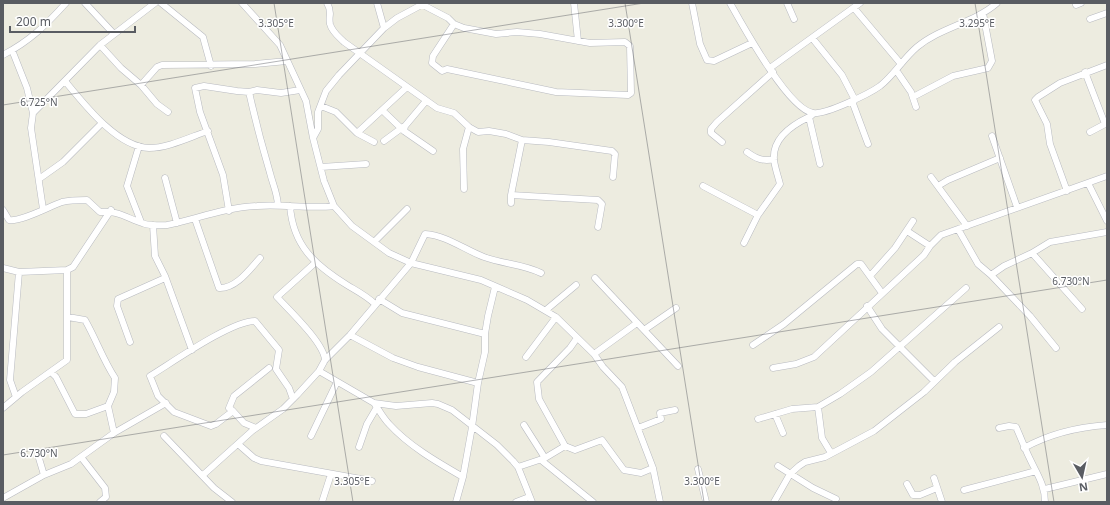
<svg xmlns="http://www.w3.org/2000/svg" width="1110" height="505" font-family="'Noto Sans',sans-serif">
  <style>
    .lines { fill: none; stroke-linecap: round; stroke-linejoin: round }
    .minor-casing { stroke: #b8bac0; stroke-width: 7 }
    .minor { stroke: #fff; stroke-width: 6 }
    .ticks { fill: none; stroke: #595c62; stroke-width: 1; stroke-opacity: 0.45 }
    .ticks-label { font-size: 10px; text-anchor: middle; fill: #595c62; stroke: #fff; stroke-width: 3; stroke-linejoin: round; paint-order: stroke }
  </style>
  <rect width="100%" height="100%" fill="#edece0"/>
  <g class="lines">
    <defs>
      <path id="minor" d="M85,3L114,34
        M161,3L203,37L211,66
        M242,3L280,45L306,101L313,138
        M327,3C333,13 328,15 330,24C332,32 339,37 344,42L437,108L454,113L469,127L478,132L489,131L506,134L522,140L549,142L612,151L615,154L613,177
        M377,3L384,28
        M425,3L397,18L384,28L339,75L326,91L318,112V129L313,138L324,181L334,206L352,226L389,253L411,263L481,280L527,300L556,317L594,354L603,367L622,387L653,468L660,502
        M574,3L578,41
        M692,3L700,44L707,60L714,61L752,43
        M730,3C743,26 788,109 813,113C825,115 869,94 880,86C894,75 903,59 917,47C941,27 974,23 997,3
        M787,3L794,19
        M423,5L448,18L454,24L464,28L496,34L517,32L540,34L590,43L625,42L630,46L631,93L628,95L556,92L447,69L442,71L432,63L433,56L454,24
        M1076,5L1081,3
        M854,8L901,64
        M1090,19L1107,13
        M813,39L842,75L855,100
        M100,45L121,68L141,85L157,104L168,112
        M12,50L27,88L33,113L31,128L43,209
        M3,55C30,41 46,25 66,3
        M770,68L860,3
        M896,70L911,92L916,107
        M1085,72L1105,124
        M65,81C84,104 117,147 149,148C168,148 190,137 208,131
        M141,85L157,67L162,65L255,64L287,61
        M249,92C255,119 262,146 270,173C273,185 277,192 278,205
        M913,97L953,76L988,68L992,61L983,13
        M426,101L405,126L404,131L433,151
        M852,101L868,144
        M321,106L336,112L357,133L374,142
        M382,110L404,131
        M33,113L100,45L155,3
        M812,115L809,117L820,164
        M1090,132L1107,123
        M357,133L407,87
        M992,136L1017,207
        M384,141L403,127
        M722,142L711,133V129L717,122L773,72
        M139,146L127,186L141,222
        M747,152C755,158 763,162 774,159
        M321,167L366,164
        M931,177L967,226
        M165,178L177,223
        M39,179L63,162L101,124
        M1088,183L1107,221
        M703,186L758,215
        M938,186L948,180L1000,158
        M464,189L463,149L469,127
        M1067,191L1050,144L1047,124L1035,100L1038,97L1060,83L1107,65
        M511,195L598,200L602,204L598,227
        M511,203V195L522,140
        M290,206C293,246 315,265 347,285C357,291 367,296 375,304
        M3,210L9,220C21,222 48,207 62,202C70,200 79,200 87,200L100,212C118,210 128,219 145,224C152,226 159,225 167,225C196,219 227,207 257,206C283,204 309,209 334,206
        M229,211L223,175L200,112L195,88L204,86L237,91L249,92L257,90L281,93L300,90
        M195,219L219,288C236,289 250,269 260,258
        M153,225L155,256L165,276L192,350
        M958,229L978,264L991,275L1030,316L1056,348
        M907,231L930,246
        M374,242L407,209
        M744,243L758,215L780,184C778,176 775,168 774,160C772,138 792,125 809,117
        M1032,253L1082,309
        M316,262L277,297C289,310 324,343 325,360
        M3,268L19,272L10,380L16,397
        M19,272L67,270L73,267L111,210
        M991,275L1004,266L1032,253L1050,242L1107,232
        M870,276L895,248L913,221
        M595,278L678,366
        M379,299L402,313L485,334
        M867,306L882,329L934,381
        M546,310L576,285
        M68,317L85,320C96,339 103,360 115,378L114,392L108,406L114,433
        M644,330L676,308
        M350,335L393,358L418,367L478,383
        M577,338L570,348L537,382L539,399L565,446L575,450L602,440L624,470L641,473L653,468
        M130,342L117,306L118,299L165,278
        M753,345L784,324L857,264H861L882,293
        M594,354L637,323
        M526,357L556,317
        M773,368L796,364L814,357L924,255L930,246L941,235L1107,176
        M319,371L374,403L396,406L432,403L438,404L452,410L497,445L513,461L518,467L532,502
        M51,372L56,377L75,414H86L108,406
        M374,403C379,410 383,418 389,424C409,446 437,462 463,477
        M818,407L822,438L831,453
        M3,408L22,392L67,360V270
        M233,411L229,408L234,396L269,368
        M775,414L783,433
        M758,419L792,409L818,407L840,394L871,372L966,288
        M524,425L545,458
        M256,428L244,423L233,411L216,424L211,426L174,412L158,396L150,376C173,362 231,321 255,321L279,350L276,369L289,388L293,399
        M638,428L661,419L660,413L675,410
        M999,428L1009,426L1016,427C1021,438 1025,449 1030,459C1037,474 1045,485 1045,502
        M164,436L214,488L232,502
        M311,436L337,382
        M238,444L254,458L261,461L372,481
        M359,447L367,424L377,407
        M1024,448C1049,434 1079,427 1107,425
        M38,455L44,475
        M81,457L105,488L106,497L100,502
        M541,460L593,502
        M778,466L813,488L836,499
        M518,467L545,458L565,446
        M698,469L706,502
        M203,475L252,431L283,409L297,395L319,371L325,360L350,335L411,263L425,234C446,235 465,250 484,257C503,264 523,264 541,273
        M934,478L942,502
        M907,484L913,495H920L937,488
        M1045,489L1107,474
        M964,490L1036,471
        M3,498L44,475L71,464L114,433L166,403
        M322,502L331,474
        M456,502L463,477L472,427L478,383L485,352V334L488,316L495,287
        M516,502L529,497
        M774,502L790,474L799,466L805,462L825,457L874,431L924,392L955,362L999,327"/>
    </defs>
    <use href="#minor" class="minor-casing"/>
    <use href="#minor" class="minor"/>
  </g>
  <path class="ticks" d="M274,3L353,502M625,3L704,502M975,3L1054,502M3,105L644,3M3,455L1107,280M3,501V502"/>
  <g class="ticks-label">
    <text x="276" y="27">3.305°E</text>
    <text x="626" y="27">3.300°E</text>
    <text x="977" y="27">3.295°E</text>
    <text x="39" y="106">6.725°N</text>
    <text x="1071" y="285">6.730°N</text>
    <text x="39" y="457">6.730°N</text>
    <text x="352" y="485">3.305°E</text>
    <text x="702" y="485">3.300°E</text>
  </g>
  <rect width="1110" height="505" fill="none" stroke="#595c62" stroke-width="8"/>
  <g transform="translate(1082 477) rotate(171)" stroke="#ffffff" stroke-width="3" paint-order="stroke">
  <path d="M0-3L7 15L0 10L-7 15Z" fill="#595c62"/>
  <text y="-6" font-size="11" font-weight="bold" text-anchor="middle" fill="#595c62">N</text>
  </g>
  <path d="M10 26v6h125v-6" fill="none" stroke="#595c62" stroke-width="2"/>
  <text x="16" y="26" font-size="12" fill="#595c62" stroke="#ffffff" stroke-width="3" paint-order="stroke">200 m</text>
</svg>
